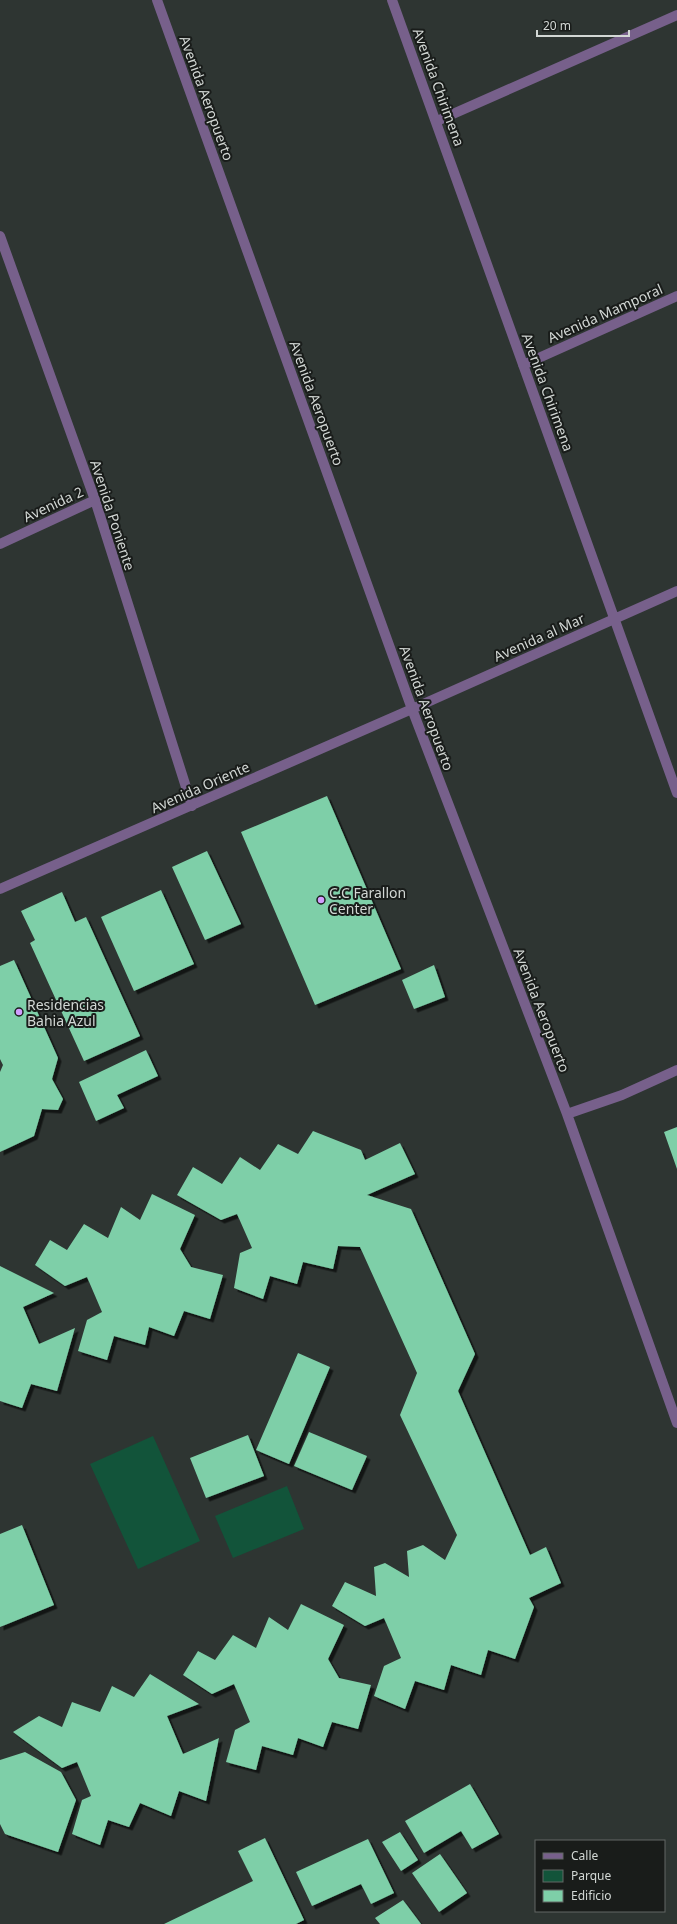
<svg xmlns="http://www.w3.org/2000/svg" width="677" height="1924" font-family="'Noto Sans',sans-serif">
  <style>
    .green { fill: #12543a }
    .building { fill: #7ecfa8; filter: url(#shadow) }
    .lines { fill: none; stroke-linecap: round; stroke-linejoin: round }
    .minor { stroke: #77608b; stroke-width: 10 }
    .poi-dot { fill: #d19dfe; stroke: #191c1a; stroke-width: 1.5 }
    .labels { text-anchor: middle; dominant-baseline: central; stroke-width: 4; stroke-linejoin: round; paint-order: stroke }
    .street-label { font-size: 14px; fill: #d2d7d4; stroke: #191c1a }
    .poi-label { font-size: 14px; fill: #d2d7d4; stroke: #191c1a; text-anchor: start }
  </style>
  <defs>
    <filter id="shadow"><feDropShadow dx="3.5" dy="3.5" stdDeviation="0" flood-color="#0009"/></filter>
  </defs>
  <rect width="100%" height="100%" fill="#2e3532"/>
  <path class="green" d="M153,1436L200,1541L138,1569L90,1464Z
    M287,1486L304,1529L233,1558L215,1516Z"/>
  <path class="building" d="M327,796L401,969L315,1005L241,832Z
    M207,851L241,924L205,940L172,867Z
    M161,890L194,964L134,991L101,917Z
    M62,892L75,922L86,917L140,1036L84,1061L30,943L35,940L21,911Z
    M14,960L58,1058L52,1079L63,1099L58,1110L42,1109L34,1136L0,1152V1072L3,1065L0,1059V966Z
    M434,965L445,997L414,1009L402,980Z
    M146,1050L158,1076L117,1095L124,1108L96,1121L79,1082Z
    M677,1127V1169L664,1132Z
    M313,1131L361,1150L365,1160L400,1143L415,1174L367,1195L411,1209L475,1354L458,1391L530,1555L546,1547L561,1583L529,1598L534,1607L515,1659L488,1650L481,1675L451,1665L444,1690L415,1681L405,1709L374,1696L384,1666L401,1658L384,1618L365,1626L332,1606L345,1582L376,1596L374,1567L385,1563L409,1577L407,1551L423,1545L445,1560L457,1535L400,1415L417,1373L360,1247L338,1246L333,1269L303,1262L297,1284L270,1276L263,1299L234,1288L240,1253L252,1248L237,1214L221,1220L177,1195L193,1167L222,1184L240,1157L260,1170L278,1144L298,1154Z
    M152,1194L195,1215L180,1249L191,1267L223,1275L210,1319L184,1311L174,1336L149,1327L145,1345L114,1336L107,1360L78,1351L87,1320L102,1312L87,1277L65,1286L35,1265L50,1240L67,1250L84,1224L108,1238L121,1207L140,1220Z
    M0,1266L54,1293L23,1307L39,1344L75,1328L57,1391L31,1384L22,1408L0,1401Z
    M298,1353L330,1367L289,1464L256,1450Z
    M309,1432L367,1456L352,1490L294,1466Z
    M248,1435L264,1476L206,1498L190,1458Z
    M22,1525L54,1605L0,1627V1534Z
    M301,1604L344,1625L328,1659L339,1678L371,1685L358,1729L332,1722L323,1747L298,1738L293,1755L262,1746L256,1770L226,1762L235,1730L250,1722L234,1684L212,1694L183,1675L198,1651L215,1660L233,1635L256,1648L269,1617L288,1630Z
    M150,1674L199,1704L167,1716L183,1754L219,1738L206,1801L179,1791L171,1816L140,1803L129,1827L108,1820L100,1845L72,1834L82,1800L91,1796L77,1762L62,1768L13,1732L39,1716L62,1727L72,1702L100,1712L112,1686L134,1697Z
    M25,1752L61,1772L76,1800L58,1852L5,1834L0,1824V1760Z
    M470,1784L499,1834L472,1849L461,1831L424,1853L405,1821Z
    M400,1832L418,1860L401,1871L382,1842Z
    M265,1838L304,1920L296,1924H164L253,1881L238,1851Z
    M368,1839L394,1893L371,1904L361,1884L312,1906L296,1872Z
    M440,1854L467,1893L439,1912L412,1873Z
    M403,1900L421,1924H380L375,1918Z"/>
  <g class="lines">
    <path class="minor" d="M157,0L412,709L567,1114L677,1423
      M392,0L677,793
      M437,121L677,15
      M0,236L95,500L192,806
      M523,365L677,296
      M0,544L95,500
      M0,889L412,709L677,591
      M567,1114L622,1095L677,1070"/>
  </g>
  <g class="poi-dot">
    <circle cx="321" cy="900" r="4"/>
    <circle cx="19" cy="1012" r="4"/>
  </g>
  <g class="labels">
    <g class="street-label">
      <text transform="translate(439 87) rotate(70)">Avenida Chirimena</text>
      <text transform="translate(207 98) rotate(70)">Avenida Aeropuerto</text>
      <text transform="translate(605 313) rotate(-24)">Avenida Mamporal</text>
      <text transform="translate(548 392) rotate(70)">Avenida Chirimena</text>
      <text transform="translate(317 403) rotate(70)">Avenida Aeropuerto</text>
      <text transform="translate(53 504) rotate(-25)">Avenida 2</text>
      <text transform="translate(113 515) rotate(72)">Avenida Poniente</text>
      <text transform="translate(539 637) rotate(-24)">Avenida al Mar</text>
      <text transform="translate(427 708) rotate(70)">Avenida Aeropuerto</text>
      <text transform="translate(200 787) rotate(-24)">Avenida Oriente</text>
      <text transform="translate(542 1010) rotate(69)">Avenida Aeropuerto</text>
    </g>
    <g class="poi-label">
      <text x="329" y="892">C.C Farallon<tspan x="329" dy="16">Center</tspan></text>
      <text x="27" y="1004">Residencias<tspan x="27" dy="16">Bahia Azul</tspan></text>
    </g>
  </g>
  <rect x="535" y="1840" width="130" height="72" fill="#191c1a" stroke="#636764"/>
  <rect x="543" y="1853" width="20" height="6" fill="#77608b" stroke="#636764"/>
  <text x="571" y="1860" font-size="12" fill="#d2d7d4">Calle</text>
  <rect x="543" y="1870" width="20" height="12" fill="#12543a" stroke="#636764"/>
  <text x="571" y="1880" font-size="12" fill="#d2d7d4">Parque</text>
  <rect x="543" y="1890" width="20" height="12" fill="#7ecfa8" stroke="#636764"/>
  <text x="571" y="1900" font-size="12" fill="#d2d7d4">Edificio</text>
  <path d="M537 30v6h92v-6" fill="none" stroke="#d2d7d4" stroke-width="2"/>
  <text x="543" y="30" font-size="12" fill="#d2d7d4" stroke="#191c1a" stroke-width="3" paint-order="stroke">20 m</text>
</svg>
